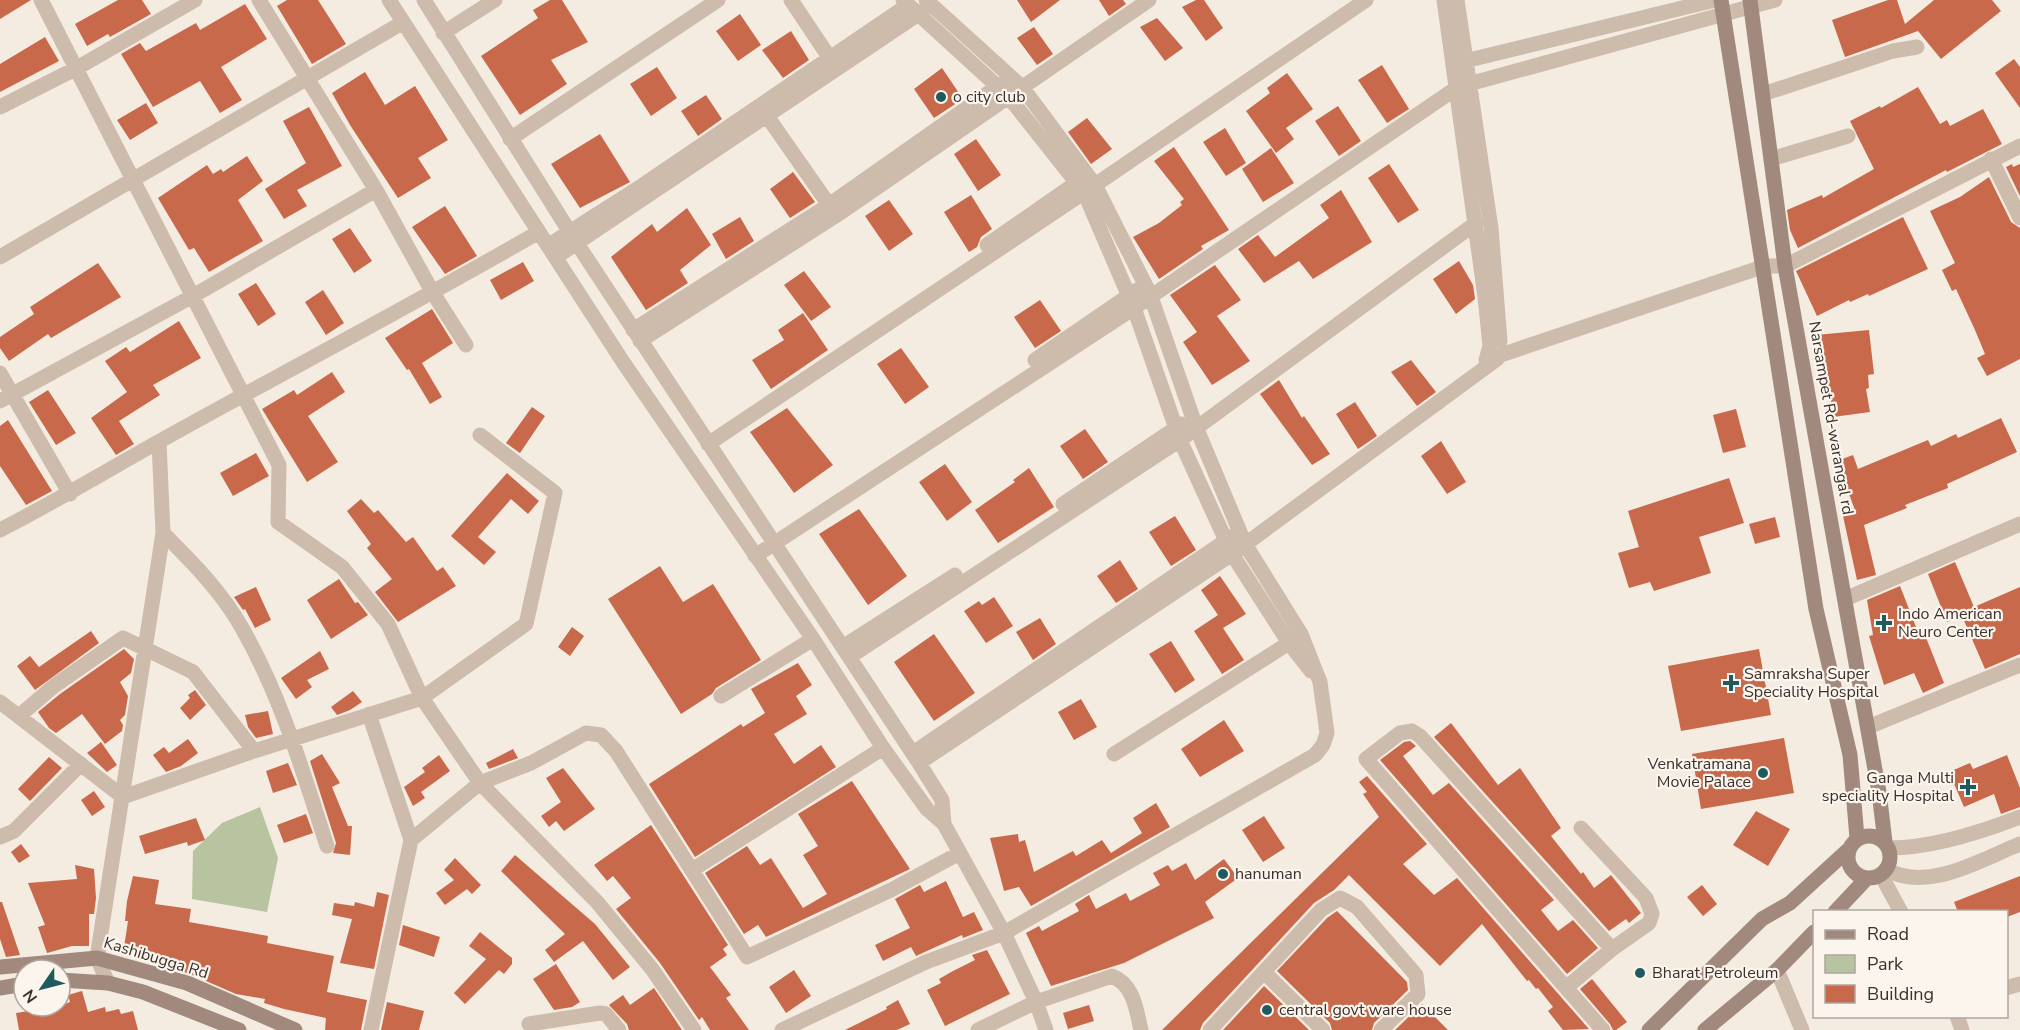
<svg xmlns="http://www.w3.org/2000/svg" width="2020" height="1030" font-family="'Nunito Sans',sans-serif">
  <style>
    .green { fill: #b8c4a0 }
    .building { fill: #c8694b }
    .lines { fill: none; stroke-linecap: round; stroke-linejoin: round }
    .minor { stroke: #cdbbac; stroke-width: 15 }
    .tertiary { stroke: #cdbbac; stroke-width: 15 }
    .secondary { stroke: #a18a7d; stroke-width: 15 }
    .poi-dot { fill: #1f5a5e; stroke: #fbf5ee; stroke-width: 2 }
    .labels { text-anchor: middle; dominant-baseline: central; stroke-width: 4.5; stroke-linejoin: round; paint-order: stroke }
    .poi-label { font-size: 16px; fill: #3b302b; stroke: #fbf5ee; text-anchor: start }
    .street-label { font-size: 16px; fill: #3b302b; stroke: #fbf5ee }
  </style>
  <rect width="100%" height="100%" fill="#f4ebe1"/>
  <path class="green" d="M260,807L278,858L267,912L192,899L193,851L222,823Z"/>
  <path class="building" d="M0,0H31L0,19Z
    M118,0H142L151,14L110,37L108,34L87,46L75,24Z
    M287,0H318L346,44L312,64L277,6Z
    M550,0H562L588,42L551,60L567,84L520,115L481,56L538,18L533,10Z
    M1017,0H1060L1031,22Z
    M1099,0H1123L1126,4L1109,16Z
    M1196,0H1204L1223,28L1206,41L1182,7Z
    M1888,0H1897L1905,24L1934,0H1992L2001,11L1941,59L1918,31L1845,57L1832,20Z
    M245,4L267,39L221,67L242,100L220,113L200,81L153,107L121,54L140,43L146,51L196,23L200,30Z
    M740,14L761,45L738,61L716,31Z
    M1157,18L1183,48L1165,61L1140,27Z
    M1034,27L1053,54L1037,65L1017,38Z
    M791,31L809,60L783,78L762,50Z
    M45,37L59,61L0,92V64Z
    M2014,59L2020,67V108L1995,73Z
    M1382,65L1409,109L1387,123L1358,80Z
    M657,67L677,98L651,116L630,84Z
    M942,68L963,99L934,118L914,89Z
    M365,72L385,105L415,86L448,140L418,158L431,178L398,198L350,125L332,93Z
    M1287,73L1313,109L1286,128L1294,139L1276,153L1246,111L1270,93L1267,88Z
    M1918,87L1940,124L1947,120L1950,126L1983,109L2002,144L1947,172L1946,170L1798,248L1790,230L1787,210L1822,195L1823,198L1874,169L1850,121L1880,106L1881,108Z
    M706,95L722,119L698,136L681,111Z
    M146,103L158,123L130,140L117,120Z
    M1338,106L1361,141L1339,156L1315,121Z
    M309,107L342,166L297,190L307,206L284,219L265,189L306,163L283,121Z
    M1087,118L1112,149L1091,164L1068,132Z
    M1225,128L1246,163L1226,176L1203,142Z
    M600,134L630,182L580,208L551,164Z
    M976,139L1001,175L978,191L954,154Z
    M1174,147L1229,230L1201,246L1203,249L1159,279L1133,237L1159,223L1182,205L1180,202L1184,199L1154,161Z
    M1271,148L1294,183L1263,202L1242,169Z
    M247,156L263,181L238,200L263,241L209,272L194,248L189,250L158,198L207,165L213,174L221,169L223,172Z
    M1389,164L1419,210L1398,223L1368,178Z
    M2012,164L2013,167L2020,164V196L2006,167Z
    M793,172L815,202L790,218L770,189Z
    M1989,177L2011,222L2020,228V359L1987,376L1977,358L1985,354L1975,330L1956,289L1952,291L1942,270L1955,263L1930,211L1960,197Z
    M1341,190L1372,242L1313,279L1299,261L1264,283L1238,249L1258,235L1275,257L1329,218L1320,205Z
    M971,195L992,229L981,237L977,247L969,252L944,212Z
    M889,200L913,234L889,251L865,216Z
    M445,206L477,256L445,274L412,227Z
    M687,208L711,245L680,270L688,283L646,310L611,257L652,224L657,232Z
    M740,217L754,241L726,259L712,234Z
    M1903,217L1928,269L1869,296L1868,294L1850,302L1849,300L1817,316L1796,271Z
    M350,228L372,261L354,273L332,239Z
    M1459,261L1473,285L1475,299L1456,314L1433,279Z
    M523,262L534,281L501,300L490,280Z
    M98,263L121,297L51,338L48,334L9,361L0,348V337L34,314L30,307Z
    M1215,265L1241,300L1217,316L1250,361L1212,385L1183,342L1197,332L1170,295Z
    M804,271L831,307L811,321L784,285Z
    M256,283L276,314L258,326L238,294Z
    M323,290L344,323L326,335L305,302Z
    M1040,300L1061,331L1035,348L1014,317Z
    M432,309L453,343L422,363L442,397L430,404L409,369L407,370L385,338Z
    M803,313L828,350L771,389L752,360L784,340L778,330Z
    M179,321L201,358L153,385L160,395L119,421L134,444L116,455L91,418L127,392L105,361L126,347L130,352Z
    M1869,330L1874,374L1868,375L1869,388L1866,389L1870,412L1833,417L1830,393H1824L1821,380L1816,335Z
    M901,348L929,387L905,404L877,364Z
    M1411,360L1436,392L1417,406L1391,372Z
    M332,372L345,392L308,416L338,462L307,482L262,409L294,390L297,395Z
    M1279,380L1302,418L1304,416L1330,454L1312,465L1260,394Z
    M48,390L76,433L56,445L29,402Z
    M1355,402L1377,436L1358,449L1336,414Z
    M532,407L545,416L520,453L506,443Z
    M787,408L833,465L794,493L750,432Z
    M1736,409L1746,447L1723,453L1713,415Z
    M2001,418L2017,452L1947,484L1948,488L1905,505L1907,508L1864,525L1876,575L1857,580L1843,516L1856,513L1837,461L1853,455L1858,469L1928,440L1931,446L1956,434L1958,438Z
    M8,420L52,491L26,505L0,466V426Z
    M1085,429L1108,462L1083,479L1060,446Z
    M1441,441L1466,482L1447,494L1421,456Z
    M256,453L269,476L233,496L220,473Z
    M945,464L972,502L947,521L919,482Z
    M1029,468L1054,507L998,543L975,510L1015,482L1013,480Z
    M507,473L539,501L528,514L511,499L478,537L496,552L484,565L451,536Z
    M1729,478L1744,523L1699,537L1711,573L1654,591L1650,582L1629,588L1618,553L1639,547L1628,511Z
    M361,499L374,513L378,510L406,542L413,537L437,571L443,567L456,586L398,622L375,592L392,579L367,548L371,544L347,511Z
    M859,509L907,576L868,605L819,534Z
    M1175,516L1196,550L1171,566L1149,532Z
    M1775,517L1780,537L1755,544L1749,524Z
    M1120,560L1138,589L1116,603L1097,576Z
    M1955,562L1974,607L2020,587V654L1985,669L1962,616L1947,622L1928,574Z
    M660,566L683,602L713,584L761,660L716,688L712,694L681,714L608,599Z
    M1220,576L1246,614L1223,628L1244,660L1222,674L1194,631L1218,615L1201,590Z
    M339,579L355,603L358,602L368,615L331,639L307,600Z
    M1900,586L1918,632L1923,630L1944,683L1923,693L1914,673L1884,685L1869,636L1873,635L1867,600Z
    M256,587L271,620L255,628L245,609L243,610L234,597Z
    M994,597L1013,626L986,643L964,611L979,601L982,605Z
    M1040,618L1056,644L1033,660L1016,632Z
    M572,627L584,636L570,656L558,647Z
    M91,631L99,643L35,690L17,666L30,656L39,667Z
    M934,634L975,693L934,721L894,662Z
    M1171,641L1195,680L1175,693L1149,654Z
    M124,649L134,659L131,673L120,682L128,696L125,715L120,720L123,725L122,731L105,744L82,714L56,733L49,728L38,712L60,694Z
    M1759,649L1771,715L1681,731L1668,666Z
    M320,651L329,669L307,680L312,687L296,699L281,678Z
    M798,663L812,685L796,696L807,714L774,734L794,764L821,745L836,767L695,857L649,784L741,724L743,727L765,713L751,689Z
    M195,690L206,705L190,720L180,708L190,698L188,695Z
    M353,691L362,702L350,710L337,715L331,707Z
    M1081,699L1097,727L1074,740L1058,712Z
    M268,711L273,734L256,738L248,727L245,715Z
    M1224,720L1244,751L1200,777L1181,749Z
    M1451,723L1498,785L1520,768L1561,828L1551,836L1581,874L1583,872L1594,888L1611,875L1641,913L1629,923L1626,919L1609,931L1434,737Z
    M1784,738L1794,793L1701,809L1692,754Z
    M188,739L198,753L181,766L166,772L153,755L164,747L169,753Z
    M1410,741L1416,746L1403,756L1433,795L1449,783L1554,900L1541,910L1558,931L1573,920L1598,948L1567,974L1380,760L1404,742Z
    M101,742L117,765L107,772L87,753Z
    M513,749L518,758L489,769L486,763Z
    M322,754L340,783L332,787L348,826H352L350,855L333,853L336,843L310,761Z
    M439,755L450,771L421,792L425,798L413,806L404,787L425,772L422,768Z
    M2007,755L2020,788V807L2001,814L1994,794L1964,807L1949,772L1970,763L1973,769Z
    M49,757L62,768L30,801L18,789Z
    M288,763L297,785L273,793L266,771Z
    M563,768L595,809L564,831L556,821L549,827L541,816L561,802L546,778Z
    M1367,776L1427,844L1403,864L1434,895L1457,878L1589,1029L1563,1030L1548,1011L1553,1007L1538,988L1536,989L1529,980L1527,981L1482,924L1440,966L1349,875L1334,890L1314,903L1203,1023L1200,1030H1162L1379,817L1363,794L1367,792L1359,782Z
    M852,781L910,869L766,937L758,925L744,934L705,873L747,846L760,865L771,858L803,908L827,894L803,855L818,846L798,814Z
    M94,791L105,807L92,816L81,800Z
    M1156,803L1170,827L1031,906L1019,887L1004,891L990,838L1018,834L1019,842L1025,840L1034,872L1073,851L1076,856L1102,840L1111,853L1142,833L1133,818Z
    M1756,811L1790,829L1768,866L1733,845Z
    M306,814L313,833L284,843L277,825Z
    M1264,816L1285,848L1263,862L1242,830Z
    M196,818L205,840L188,846L187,842L145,854L139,836Z
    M651,825L728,945L723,949L727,955L710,967L731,995L726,998L749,1030H710L702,1017L699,1020L660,963L616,909L631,898L613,876L607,881L594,865Z
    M21,844L30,856L19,863L11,852Z
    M515,855L595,924L630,967L613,980L583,941L554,962L545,950L565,934L501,871Z
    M455,858L481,885L472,894L467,889L445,905L436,893L454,880L444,870Z
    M1224,859L1238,878L1205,902L1214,918L1124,963L1051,986L1026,933L1039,926L1042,931L1079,911L1075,904L1089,895L1096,909L1126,893L1130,901L1160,885L1153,873L1168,865L1172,871L1186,863L1195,880Z
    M75,865L94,869L96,898L94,914H89V946H72L47,953L38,927L45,925L28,883L77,879Z
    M133,876L159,880L155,904L191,909L189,922L268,936L267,943L334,956L327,992L367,1000L361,1030H325L326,1018L284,1009L264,1003L265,999L236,994L190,974L123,954L128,921H125L127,901Z
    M2020,876V912L2007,917V912H1958L1954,902Z
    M946,881L963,917L974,912L983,930L963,938L962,935L916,956L911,947L883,961L875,945L910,928L895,899L920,885L924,892Z
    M1702,885L1717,904L1703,916L1687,897Z
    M377,892L389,895L374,969L340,963L352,919L332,915L334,903L354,906L355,902L374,907Z
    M0,902H2L20,955L6,957L0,939Z
    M1337,911L1407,982L1408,990L1374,1023L1372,1030H1332L1330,1023L1277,971L1327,918Z
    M403,925L440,937L434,957L399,945Z
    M480,932L512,958V964L504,974L499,970L465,1004L454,993L486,959L469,946Z
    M987,950L1010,994L945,1026L927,990L941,983L939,979L953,971L975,960L972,955Z
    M556,964L580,1002L572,1007L554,1010L533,979Z
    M794,970L811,996L786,1013L769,987Z
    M1592,979L1627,1022L1616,1030H1613L1610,1024L1580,989Z
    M1264,986L1309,1030H1223Z
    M654,988L682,1030H629L627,1024L609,1005L623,995L630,1005Z
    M82,991L88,1012L105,1007L106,1012L119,1009L121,1014L133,1011L138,1030H19L16,1013L60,1006L70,1002L68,995Z
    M898,1000L910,1024L897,1030H845L887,1009L886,1007Z
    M387,1002L424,1011L419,1030H381Z
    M1422,1004L1448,1030H1395Z
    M1089,1005L1094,1021L1068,1029L1063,1013Z"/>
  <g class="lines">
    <path class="minor" d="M41,0L279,465L278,522L342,567L388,624L422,698L480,783L597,902L652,969L694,1030
      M259,0L376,190L433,293L466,345
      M389,0L623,362L813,639L883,748L927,809L944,824L1004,933L1036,1002L1046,1030
      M424,0L576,242L919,763L942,800L944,824
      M791,0L835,66
      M903,0L1008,96L1084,192L1134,308L1180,440L1232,554L1289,643L1311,671
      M1444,0L1485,297L1490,346L1486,360L1765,266H1785L2020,146
      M1457,0L1491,228L1500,341
      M443,33L495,0
      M1465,61L1715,0
      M1763,94L1893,51L1917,47
      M0,107L77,68L195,0
      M767,116L834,212
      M510,139L718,0
      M1771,159L1848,136
      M1991,159L2020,218
      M549,245L643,185L908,5
      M987,245L1085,177
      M0,257L402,23
      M556,257L923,11
      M633,330L829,205L1004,82
      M640,341L837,215L1149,0
      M1035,360L1137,290
      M0,373L70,494
      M0,401L193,296L376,190
      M708,444L1095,185L1366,0
      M1063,504L1182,424
      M0,530C55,502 106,471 160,441C286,371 414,304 539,232
      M163,533C192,562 222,592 242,628C281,696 303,772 327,846
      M755,556L1134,308L1458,87L1775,0
      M1845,599L2020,524
      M844,646L955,575
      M851,656L1180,440L1476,223
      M721,696L813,639
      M0,702L123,797L254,751L422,698L526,624L555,493L480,435
      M369,714L411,840
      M19,716L54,686L123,638L193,672L254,751
      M1868,727L2020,665
      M913,753L1233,536
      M1114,754L1289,643
      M919,763L1232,554L1497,359
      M0,837L14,831L81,764
      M692,870L883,748
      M1881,875L1901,912
      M1777,970L1802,1030
      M1264,972L1323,1030
      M108,983L97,958L163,533L159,442
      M1567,987L1612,949L1649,923L1652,914L1646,898L1581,828
      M2006,988L2020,984
      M1957,1016L1962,1030
      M529,1024L600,1013L606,1014L619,1030
      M371,1030L411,840L480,783L531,763L586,733L601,735L616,751L747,957L891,890L960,853
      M782,1030L926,962L1004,933L1315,755L1323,745L1327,733L1320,682L1301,634L1245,544L1196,427L1150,294L1095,185L1022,87L926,0
      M978,1030L1036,1002L1112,976C1134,985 1136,1009 1141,1030
      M1210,1030L1321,910L1340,898L1357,907L1416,975L1418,994L1381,1030
      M1603,1030L1366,759L1400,733L1412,731L1420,736L1612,949"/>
    <path class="tertiary" d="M1889,848C1932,848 1979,833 2020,817
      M1887,870C1929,892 1980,860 2020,844"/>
    <path class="secondary" d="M1721,0L1816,609L1850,755L1857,838
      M1750,0L1785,266L1879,792L1885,842
      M1848 857a21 21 0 1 1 42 0a21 21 0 1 1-42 0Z
      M1835,912L1867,878
      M0,967L97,958L187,983L295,1030
      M60,980L108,983L143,992L239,1030
      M0,988L24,984
      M1649,1030L1762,919L1790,903L1848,850
      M1705,1030L1777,970L1814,932"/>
  </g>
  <g class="poi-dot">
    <circle cx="941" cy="97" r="6"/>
    <path d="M1881 614h6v6h6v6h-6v6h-6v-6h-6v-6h6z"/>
    <path d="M1728 674h6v6h6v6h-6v6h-6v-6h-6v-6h6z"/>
    <circle cx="1763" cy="773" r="6"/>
    <path d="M1965 778h6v6h6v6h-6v6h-6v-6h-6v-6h6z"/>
    <circle cx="1223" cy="874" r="6"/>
    <circle cx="1640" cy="973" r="6"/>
    <circle cx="1267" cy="1010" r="6"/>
  </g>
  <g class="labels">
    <g class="poi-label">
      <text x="953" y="97">o city club</text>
      <text x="1898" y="614">Indo American<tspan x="1898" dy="18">Neuro Center</tspan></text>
      <text x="1744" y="674">Samraksha Super<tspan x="1744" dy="18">Speciality Hospital</tspan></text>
      <text x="1751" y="764" text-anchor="end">Venkatramana<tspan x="1751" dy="18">Movie Palace</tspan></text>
      <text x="1954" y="778" text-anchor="end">Ganga Multi<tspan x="1954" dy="18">speciality Hospital</tspan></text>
      <text x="1235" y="874">hanuman</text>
      <text x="1652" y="973">Bharat Petroleum</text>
      <text x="1279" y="1010">central govt ware house</text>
    </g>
    <g class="street-label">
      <text transform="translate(1831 418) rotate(80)">Narsampet Rd-warangal rd</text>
      <text transform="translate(156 958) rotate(17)">Kashibugga Rd</text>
    </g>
  </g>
  <rect x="1813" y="910" width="195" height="108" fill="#fbf5ee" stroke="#aea6a0" stroke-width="1.5"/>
  <rect x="1825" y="930" width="30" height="9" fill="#a18a7d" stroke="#aea6a0" stroke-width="1.5"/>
  <text x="1867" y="940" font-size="18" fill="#3b302b">Road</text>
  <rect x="1825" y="955" width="30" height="18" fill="#b8c4a0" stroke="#aea6a0" stroke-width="1.5"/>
  <text x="1867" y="970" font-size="18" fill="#3b302b">Park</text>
  <rect x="1825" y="985" width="30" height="18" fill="#c8694b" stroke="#aea6a0" stroke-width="1.5"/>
  <text x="1867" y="1000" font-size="18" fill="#3b302b">Building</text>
  <g transform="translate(42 988) rotate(235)"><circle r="28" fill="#fbf5ee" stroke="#aea6a0" stroke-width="1.5"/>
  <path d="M0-4.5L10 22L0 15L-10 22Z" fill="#1f5a5e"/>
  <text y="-9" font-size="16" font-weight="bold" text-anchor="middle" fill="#3b302b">N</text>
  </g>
</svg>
